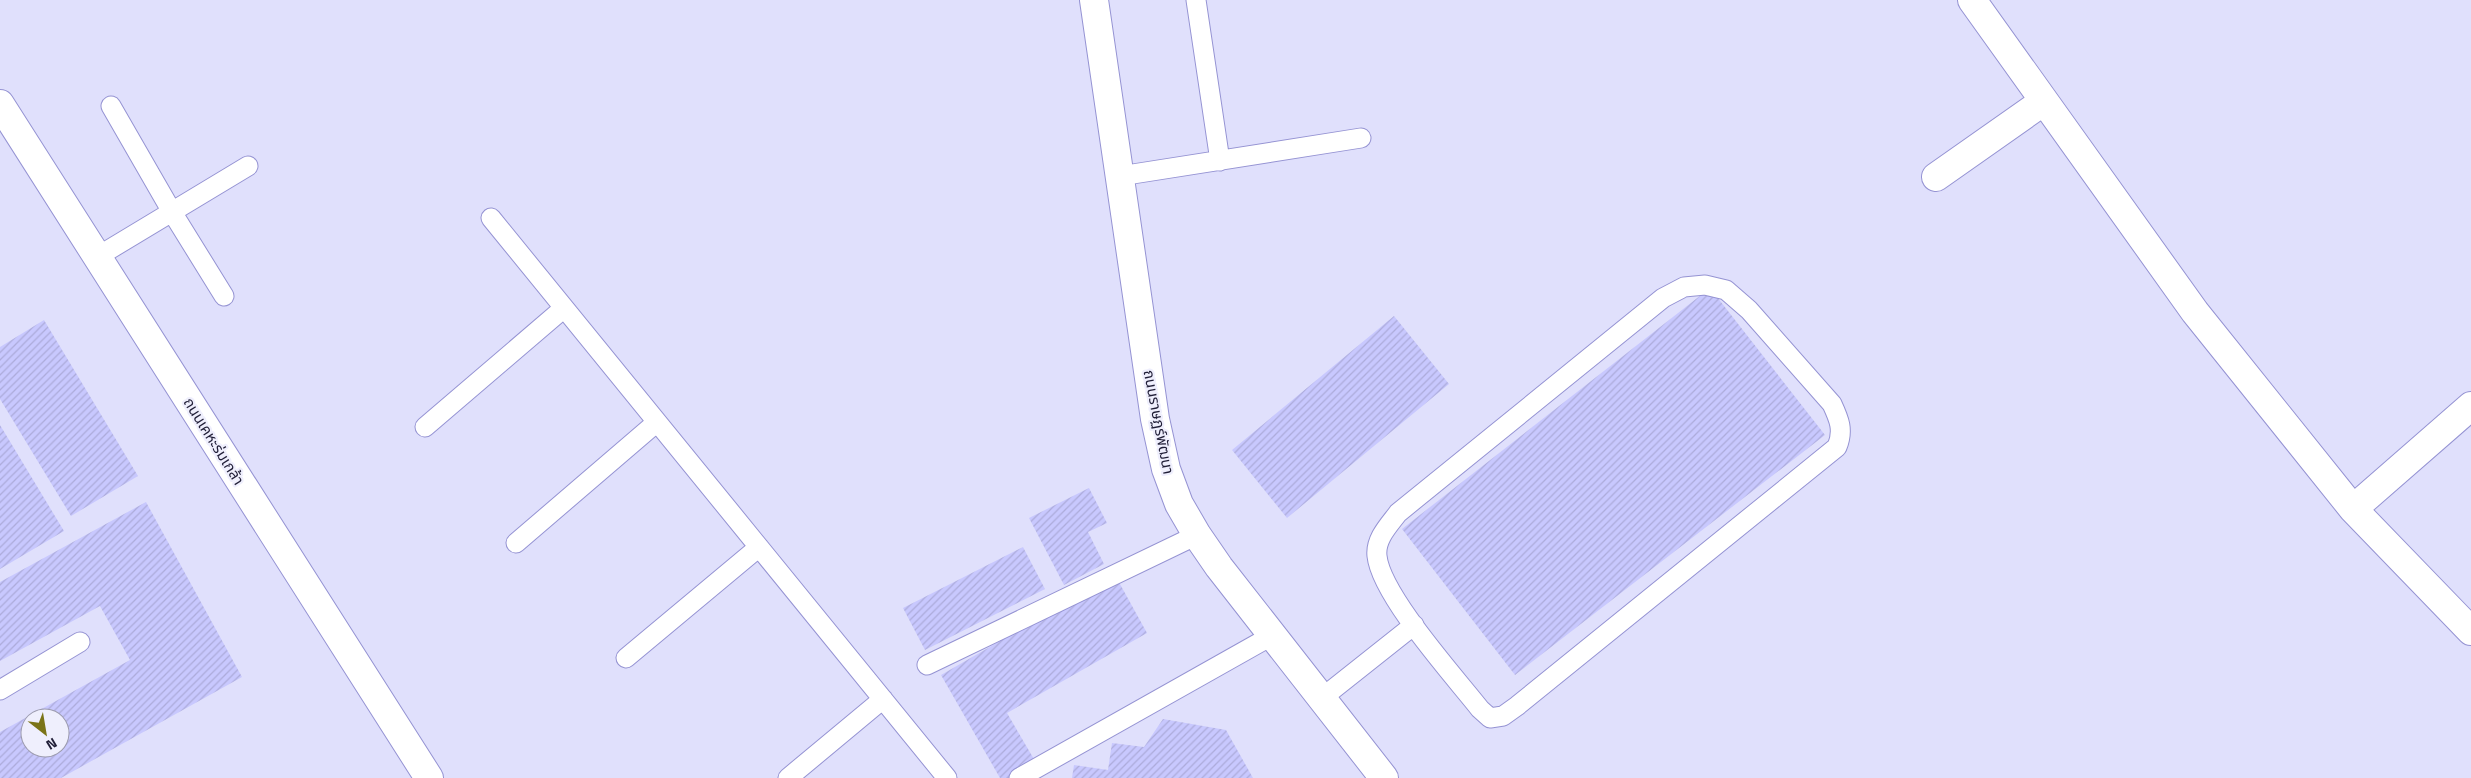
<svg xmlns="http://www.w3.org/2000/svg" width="2471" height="778" font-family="'Titillium Web','Noto Sans Thai',sans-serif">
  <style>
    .building { fill: url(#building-hatch); fill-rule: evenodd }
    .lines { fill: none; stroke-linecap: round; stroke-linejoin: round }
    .lane-casing { stroke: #9593d3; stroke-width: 21 }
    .street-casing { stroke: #9593d3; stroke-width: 30 }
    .secondary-casing { stroke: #9593d3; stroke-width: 30 }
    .lane { stroke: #fff; stroke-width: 19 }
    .street { stroke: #fff; stroke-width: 28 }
    .secondary { stroke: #fff; stroke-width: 28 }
    .labels { text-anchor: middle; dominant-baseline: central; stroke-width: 4.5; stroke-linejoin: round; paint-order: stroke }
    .street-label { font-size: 15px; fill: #201e37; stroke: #efeffd }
  </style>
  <defs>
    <pattern id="building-hatch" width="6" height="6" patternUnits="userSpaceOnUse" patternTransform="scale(1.25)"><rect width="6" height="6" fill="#c8c8fe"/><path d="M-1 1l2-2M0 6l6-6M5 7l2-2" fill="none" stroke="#acabda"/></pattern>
  </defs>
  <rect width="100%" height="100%" fill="#e0e0fc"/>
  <path class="building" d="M1710,288L1825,435L1515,675L1402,529Z
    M1394,316L1449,384L1287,518L1232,450Z
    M44,320L138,476L71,516L0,399V347Z
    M0,425L64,531L0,569Z
    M1089,488L1107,523L1088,532L1104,564L1064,585L1029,518Z
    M146,502L242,677L61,778H0V732L130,660L100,606L0,661V582ZM30,718H60V748H30Z
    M1023,547L1045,589L925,650L903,608Z
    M1115,575L1147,633L1007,713L1038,766L1017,778H1000L941,675Z
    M1163,719L1226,730L1253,778H1072L1074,765L1108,770L1112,743L1144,747Z"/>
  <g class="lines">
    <defs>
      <path id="lane" d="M1196,0L1220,161
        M111,106L172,212L224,296
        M1120,176L1361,138
        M491,218L947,778
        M97,257L248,166
        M1705,285L1726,290L1749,310L1832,404C1839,419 1844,430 1837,447L1517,706L1503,716L1490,718L1480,709C1454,676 1381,595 1377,556C1375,539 1389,525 1398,513L1663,298L1684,287Z
        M425,427L564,308
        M516,543L657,422
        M626,658L759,547
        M927,665L1197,535
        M0,690L80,642
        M1322,698L1414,625
        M788,778L883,699
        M1019,778L1273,635"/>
      <path id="street" d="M1972,0L2195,312L2353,509L2471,631
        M1936,177L2044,101
        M2353,509L2471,406"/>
      <path id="secondary" d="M1094,0L1155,419L1166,469L1179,504L1197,535L1219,567L1384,778
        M0,104L429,778"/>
    </defs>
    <use href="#lane" class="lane-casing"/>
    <use href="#street" class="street-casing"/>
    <use href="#secondary" class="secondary-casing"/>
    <use href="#lane" class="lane"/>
    <use href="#street" class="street"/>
    <use href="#secondary" class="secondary"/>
  </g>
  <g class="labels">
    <g class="street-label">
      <text transform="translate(1159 422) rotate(79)">ถนนราษฏร์พัฒนา</text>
      <text transform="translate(214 441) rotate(58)">ถนนเคหะร่มเกล้า</text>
    </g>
  </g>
  <g transform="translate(45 733) rotate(149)"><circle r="24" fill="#efeffd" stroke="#9c9bae"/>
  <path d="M0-4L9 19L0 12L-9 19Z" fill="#7b7418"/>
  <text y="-8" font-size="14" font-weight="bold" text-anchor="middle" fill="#201e37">N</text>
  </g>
</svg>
